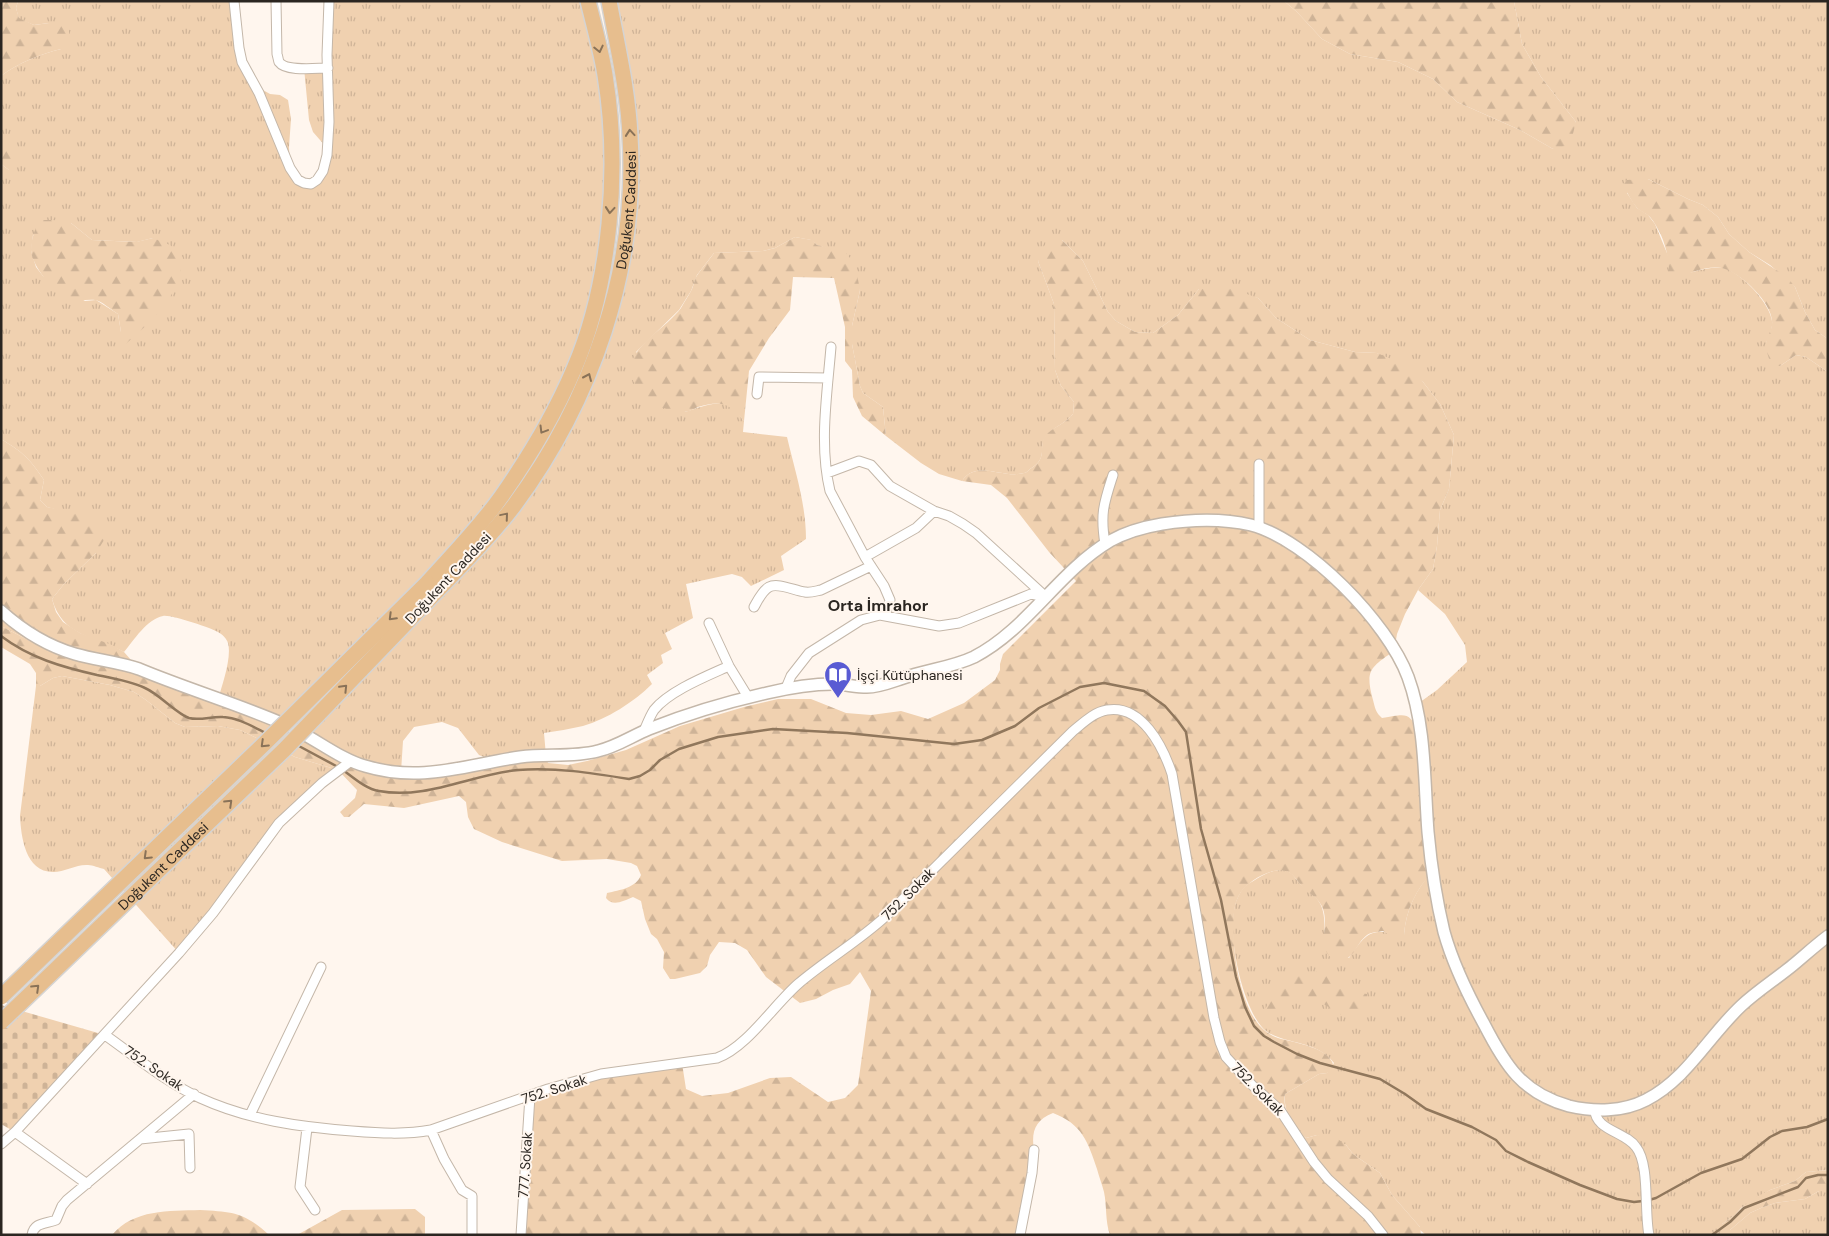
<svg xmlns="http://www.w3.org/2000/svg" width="1829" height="1236" font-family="'DM Sans',sans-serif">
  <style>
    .grass { fill: url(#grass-tufts); fill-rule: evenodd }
    .forest { fill: url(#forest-firs) }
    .cemetery { fill: url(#cemetery-stones) }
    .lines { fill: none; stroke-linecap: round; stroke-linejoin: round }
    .stream { stroke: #90775c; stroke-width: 2.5 }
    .minor-casing { stroke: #c4b7a9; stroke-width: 11 }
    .tertiary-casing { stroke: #c4b7a9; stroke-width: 14 }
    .primary-casing { stroke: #d5d4d3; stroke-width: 18 }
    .minor { stroke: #fff; stroke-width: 9 }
    .tertiary { stroke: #fff; stroke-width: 11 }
    .primary { stroke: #e7be8e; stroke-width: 15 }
    .primary-bridge-casing { stroke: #d5d4d3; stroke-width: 18; stroke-linecap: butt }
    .primary-bridge { stroke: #e7be8e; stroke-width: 15 }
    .oneway { stroke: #897258 }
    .labels { text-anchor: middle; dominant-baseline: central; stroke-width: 4; stroke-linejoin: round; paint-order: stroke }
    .street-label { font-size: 14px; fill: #2b2621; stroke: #fff6ee }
    .poi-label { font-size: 14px; fill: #2b2621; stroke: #fff6ee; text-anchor: start }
    .quarter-label { font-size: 16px; font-weight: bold; fill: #2b2621; stroke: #fff6ee }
  </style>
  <defs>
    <pattern id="grass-tufts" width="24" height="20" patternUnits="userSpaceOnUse" patternTransform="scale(1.25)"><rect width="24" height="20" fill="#f0d1b0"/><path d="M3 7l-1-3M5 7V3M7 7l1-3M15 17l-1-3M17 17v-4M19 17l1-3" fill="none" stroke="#ceb397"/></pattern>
    <pattern id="forest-firs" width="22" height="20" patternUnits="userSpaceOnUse" patternTransform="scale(1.25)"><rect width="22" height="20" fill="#f0d1b0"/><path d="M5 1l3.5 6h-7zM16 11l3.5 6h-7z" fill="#ceb397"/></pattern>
    <pattern id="cemetery-stones" width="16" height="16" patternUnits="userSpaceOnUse" patternTransform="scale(1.25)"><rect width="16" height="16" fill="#f0d1b0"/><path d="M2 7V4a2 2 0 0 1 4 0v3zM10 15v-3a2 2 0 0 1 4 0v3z" fill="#ceb397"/></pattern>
  </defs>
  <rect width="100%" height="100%" fill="#fff6ee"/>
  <path class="grass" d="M18,1H234L239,48L256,86L270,94L280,95L288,100L291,119L289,147L290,168L298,180H317L327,148L313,132L309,120L304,68L328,67L329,1H588L605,75L611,196L575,367L471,534L513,507L590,372L630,197L609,1H1284L1297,12L1322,39L1350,54L1398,62L1433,79L1457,102L1520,130L1553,149L1576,122L1541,77L1522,44L1514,1H1828V339L1815,330L1805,312L1795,287L1770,265L1749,252L1729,234L1718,217L1703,205L1688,199L1648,179L1627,193L1637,208L1648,215L1655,224L1669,258V273C1676,273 1685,274 1693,272C1702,269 1713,267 1723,268C1741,272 1770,303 1772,321C1773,328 1769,336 1766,343L1780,366L1796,355L1806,357L1828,372V1170L1806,1172L1795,1181L1770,1190L1741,1208L1735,1215L1722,1224L1730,1230L1750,1213L1761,1208L1775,1203L1805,1199L1819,1191H1828V1235H1426L1420,1230V1227L1392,1195L1380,1173L1353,1154L1346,1145L1317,1135L1306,1138C1293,1129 1283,1110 1285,1094L1319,1074L1327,1073L1334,1063C1314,1037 1277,1046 1261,1026C1241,1002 1223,923 1239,895C1245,884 1249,884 1258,878C1268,872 1284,865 1293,875C1296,879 1299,883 1303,887C1307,891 1313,895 1317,899C1327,911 1324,929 1324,943L1349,958C1368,930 1371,929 1404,935C1406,909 1416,890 1433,870L1416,705L1437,690L1467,662L1465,645L1445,614L1418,590L1433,569L1437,546L1440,510L1449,489L1454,435L1440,404L1423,382L1377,353L1355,352L1310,340L1276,318L1258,298L1199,289L1178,315L1153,333L1135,332L1116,321L1108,312L1083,261L1062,240L1038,261L1054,304L1055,370L1061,386L1074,402L1073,414C1066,423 1056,426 1049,433C1035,445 1051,457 1030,469C1028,471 1026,473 1024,473C1003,479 976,459 962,481L939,474L921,463L886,436L883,407L863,393L860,386L852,344V326L860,290L829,249L817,245L811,240L795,237L775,248L763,251L714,253L697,275L691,291L679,310L636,352L685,412C701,407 723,396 737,411C739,414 741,418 744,421L743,432L787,437C795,471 806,504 806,539L781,556L784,570L751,586L742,577L732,574L686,584L693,618L665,633L672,649L661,655L663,663L647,675L652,684C634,702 607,719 583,726C570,729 557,731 544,733L546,756L496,762L479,755L458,728L442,722L414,727L403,741L401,772L366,767L218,700C222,685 232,658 228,643C227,639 222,634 218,632C211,628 170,614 163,616C147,619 134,640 124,652C93,635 63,637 52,599L64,584L96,553L62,511L47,507L40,500L44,480C29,458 24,453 1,439V164L9,170L1,133V76C18,63 41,54 61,49L49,23L34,25L19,19L16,8ZM71,223L92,240L137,242L153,238L121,332L118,314L96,300L85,301L43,276L36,267L31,251L33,235Z
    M1,611L39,638L30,641L1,626Z
    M62,676L110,685L134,692L146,700L175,723L185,727L218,726L240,730L295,757L338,770L292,810L179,953L104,869C99,868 93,865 88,865C77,864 65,872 53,872C25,872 21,836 20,816L36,686H40L53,678Z"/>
  <path class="forest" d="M1,1H18L16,8L19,18L34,25L49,23L69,27V39L61,49C41,54 18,63 1,76Z
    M1284,1H1514L1522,44L1541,77L1576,122L1570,145L1553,149L1520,130L1457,102L1433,79L1398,62L1350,54L1322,39L1297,12Z
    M1,133L14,147L16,163L9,170L1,164Z
    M1648,179L1688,199L1703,205L1718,217L1729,234L1749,252L1787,277L1795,287L1805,312L1815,330L1828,339V372L1806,357L1796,355L1780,366H1772C1769,359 1766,351 1766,343C1767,336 1773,329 1772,321C1771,302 1743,275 1725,269C1710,264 1690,273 1677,278L1669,273C1669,254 1663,233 1650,217C1646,213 1641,212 1637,208C1631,201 1627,192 1623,184L1627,180Z
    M39,220H53L71,223L92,240L136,242L153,238L170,245L183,258C181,266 181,274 178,281C168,307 146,326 126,344L121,332L118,314C111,310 102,301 95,300C87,299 79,302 71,299C55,294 32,267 31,250C31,239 35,230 39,220Z
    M795,237L812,240L817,245L845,252L855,264L860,290L852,326V344L860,386L863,393L883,407L886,436L862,416L853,397L852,370L845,361V327L834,278L793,277L790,310L769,338L749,371L744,421C729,403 721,400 698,407C694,409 688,412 684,412C669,412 654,405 643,394C606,357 662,334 681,308C684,302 688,297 691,291C694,286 694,279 698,274C703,267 709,260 714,253L763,251L775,248Z
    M1047,240H1062L1083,261L1108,312L1116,321L1135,332L1153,333L1178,315L1199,289L1227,287L1258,298L1276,318L1310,340L1355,352L1377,353L1403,364L1423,382L1440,404L1454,435L1449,489L1440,510L1437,546L1433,569L1418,590L1405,614L1397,634L1394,651C1370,668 1365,670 1373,700C1375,708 1376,713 1382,718C1407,714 1408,711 1421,734L1433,871C1416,890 1406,909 1404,935L1396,939L1383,931C1378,932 1371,932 1367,935C1354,945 1356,961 1335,961C1314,946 1330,929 1323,909C1320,900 1312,895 1305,890C1300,885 1296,877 1290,873C1276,864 1249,880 1241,892C1231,906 1234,926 1234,943C1235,967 1244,1011 1262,1028C1266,1032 1273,1037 1278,1038C1294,1043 1333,1047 1334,1069L1327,1073L1319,1074L1285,1094C1282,1109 1293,1129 1306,1138L1317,1135L1334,1136L1346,1145L1353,1154L1380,1173L1392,1195L1420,1227L1421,1235H1110C1105,1221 1107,1206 1104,1192C1102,1184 1099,1177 1097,1169C1088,1142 1082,1124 1053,1113C1035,1120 1031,1132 1034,1150L1020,1235H521L532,1097L548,1089L682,1063L686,1089L702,1096L728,1093L770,1078L791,1077L828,1102L845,1098L858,1085L871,991L860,972L850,984L833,990L816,999L800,1003L766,977L747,950L735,943L719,942L710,955L707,966L700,973L675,979H670L663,968L664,952L657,939L651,934L645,919L641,901L633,897C623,901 613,907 606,898L607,893C620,890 636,888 641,875L637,866L631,863L607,859L562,861L502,842L474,829L468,817L466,802L459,796L404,808L364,804L349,817H344L340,812L355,798L357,790L338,770L295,757L240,730L218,726L185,727L175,723L146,700L134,692L110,685L62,676L53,678L40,686H36V673L30,664L1,647V626L30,641L39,638L1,611V439C24,453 29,458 44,480L40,500L47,507L83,514L105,526L104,540L96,553L64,584L52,599L56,612L63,622L80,633L112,645L124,652L139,669L212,698L351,761L391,771L546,756L548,763L568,765L587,761L626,750L680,726L744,707L778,699H811L846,713L871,715L901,711L928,719L964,703L995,680L1000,670V664L1003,654L1076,581L1049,552L1007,498L991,485L962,481C976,459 1003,479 1024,473C1026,473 1028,471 1030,469C1051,457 1035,445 1048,433C1056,426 1066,423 1073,414L1074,402L1061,386L1055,370L1054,304L1038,261Z
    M1325,967L1331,970C1327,992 1351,992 1367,994L1369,1009L1361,1017C1334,1019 1332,1004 1311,999C1299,996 1291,1010 1279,1009L1272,1015L1267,1014L1265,1009L1278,989L1280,977L1288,972L1312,974Z
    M1828,1170V1191H1819L1805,1199L1775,1203L1761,1208L1750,1213L1730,1230L1724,1232L1720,1230L1722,1224L1735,1215L1750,1200L1770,1190L1795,1181L1806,1172Z
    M415,1209L425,1217V1235H297L342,1210Z
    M200,1210C233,1212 244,1212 269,1235H112C134,1209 169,1211 200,1210Z"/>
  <path class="cemetery" d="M1,1005L105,1035L15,1132L1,1124Z"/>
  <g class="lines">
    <path class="stream" d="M1,636C30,658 62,667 97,675C112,678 130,681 145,688C159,694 177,714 189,718C200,721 212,716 223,717C239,718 253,727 266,733
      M297,745L338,767
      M343,770C354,778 366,789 379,791C426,800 473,774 518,770C555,767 592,773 629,779L640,776L650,770L660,760L679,749L718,737L773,729L847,733L954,744L982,740L1015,726L1039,708L1080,687L1104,683L1144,691L1165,706L1178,721L1186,732L1201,829L1221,900L1236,977L1245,1007L1254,1026L1264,1036L1274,1042L1297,1054L1320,1063L1380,1079L1405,1094L1426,1109L1472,1127L1496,1140L1506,1151L1528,1162L1580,1185L1617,1199L1634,1202L1643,1201
      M1649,1200L1656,1198L1701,1173L1742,1159L1770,1137L1782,1131L1807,1127L1828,1119
      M1712,1235L1730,1222L1744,1208L1798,1187L1806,1178L1818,1175H1828"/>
    <defs>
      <path id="minor" d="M234,1L239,48L242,62L259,93L290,168L298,180L304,183L311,184L317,180L323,171L327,155L329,122L327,55L329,1
        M276,1L277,54C278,57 278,59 279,62C286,72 316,68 328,68
        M831,347C827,395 819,445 830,491L865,557L884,586L890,600L885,616
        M757,394L759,377L828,378
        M1259,464V527
        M827,473L859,461L871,465L890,486L934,511L949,516L963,524L976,533L1046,597
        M1105,544C1100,513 1104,503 1113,475
        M865,557L916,528L934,511
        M754,607C758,600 762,591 769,587C778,582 795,591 805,592C810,593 816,591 821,590L871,566
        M709,623L729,666L748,697
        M786,688L791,676L809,653L861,620L880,615L939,626L959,623L1031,594L1046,597
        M644,731C647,724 650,716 654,710C669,691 707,676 729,666
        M105,1035C136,1057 166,1082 200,1098C248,1120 300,1127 352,1131C378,1133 405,1135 431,1130L548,1089L601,1074L717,1058C747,1047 773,1006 798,984C826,960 859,941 886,916L1073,731C1083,723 1094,712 1107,710C1142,704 1163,747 1172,774L1214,1018L1220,1042L1226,1057L1252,1085L1280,1110L1314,1162L1328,1179L1368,1216L1383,1235
        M1595,1110C1595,1130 1626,1132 1636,1147C1650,1164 1644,1212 1649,1235
        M250,1115L321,967
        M307,1128L300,1187L315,1210
        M431,1130L444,1159L462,1190L472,1196V1235
        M15,1132L87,1184
        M140,1139L189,1134L190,1168
        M1,1144L15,1132L179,953L213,913L279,823L322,783L351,761
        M32,1235C34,1222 46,1224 56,1220L62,1206L67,1200L194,1094
        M521,1235L530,1096
        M1020,1235L1032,1173L1034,1150"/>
      <path id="tertiary" d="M1,611C22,630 48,646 75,654C96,660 118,662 139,669C187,689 238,704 286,725C312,736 339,759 365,766C421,783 465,765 520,757C545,753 572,758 598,751C616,747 632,736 649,729C687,714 727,702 767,693C788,688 811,684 833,684C844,684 855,687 867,687C882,687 895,680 910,676C931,669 953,667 974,657C1028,629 1058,572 1110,541C1126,532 1144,527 1162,524C1193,519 1221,518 1251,525C1308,540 1388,623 1408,677C1426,726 1424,781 1428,832C1431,865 1436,899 1444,932C1453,964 1468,995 1484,1024C1505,1065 1522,1093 1569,1106C1594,1112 1623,1112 1646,1100C1687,1079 1708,1037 1741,1006C1757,991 1776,979 1793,965C1805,955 1816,945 1828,936"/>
      <g id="primary">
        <path d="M427,583C452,555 479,528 501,497C529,457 555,414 574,369C611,283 620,167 605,75C601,50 594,26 588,1"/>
        <path id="s1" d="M437,591C463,564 490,537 513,507C592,401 638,269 630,136C628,90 617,45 609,1"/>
      </g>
    </defs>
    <use href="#minor" class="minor-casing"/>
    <use href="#tertiary" class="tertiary-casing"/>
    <use href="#primary" class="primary-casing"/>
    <use href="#minor" class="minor"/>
    <use href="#tertiary" class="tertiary"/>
    <use href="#primary" class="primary"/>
    <defs>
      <g id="primary-bridge">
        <path d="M1,997L266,742L427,583"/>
        <path id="s2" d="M1,1022L284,750L437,591"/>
      </g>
    </defs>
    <use href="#primary-bridge" class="primary-bridge-casing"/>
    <use href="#primary-bridge" class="primary-bridge"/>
  </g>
  <defs><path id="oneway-chevron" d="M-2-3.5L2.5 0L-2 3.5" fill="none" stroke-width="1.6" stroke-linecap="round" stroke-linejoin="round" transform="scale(1.25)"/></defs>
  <g class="oneway">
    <use href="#oneway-chevron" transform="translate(599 49) rotate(77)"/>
    <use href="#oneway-chevron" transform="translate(630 133) rotate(-95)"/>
    <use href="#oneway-chevron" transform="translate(610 210) rotate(95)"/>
    <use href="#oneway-chevron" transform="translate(588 377) rotate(-66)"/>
    <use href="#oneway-chevron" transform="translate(543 430) rotate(121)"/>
    <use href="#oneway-chevron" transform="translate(505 516) rotate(-50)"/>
    <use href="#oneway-chevron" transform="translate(392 617) rotate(135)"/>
    <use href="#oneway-chevron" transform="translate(344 688) rotate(-46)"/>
    <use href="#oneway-chevron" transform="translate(264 744) rotate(136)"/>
    <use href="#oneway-chevron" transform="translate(229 803) rotate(-44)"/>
    <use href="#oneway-chevron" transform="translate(147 856) rotate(136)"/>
    <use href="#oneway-chevron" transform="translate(36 988) rotate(-44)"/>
  </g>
  <defs>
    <symbol id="library-pin" viewBox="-11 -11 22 30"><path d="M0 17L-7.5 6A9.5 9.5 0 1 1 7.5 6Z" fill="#595bd3" stroke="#fff6ee"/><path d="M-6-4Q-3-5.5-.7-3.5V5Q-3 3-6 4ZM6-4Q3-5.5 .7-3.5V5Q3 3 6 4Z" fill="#fff"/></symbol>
  </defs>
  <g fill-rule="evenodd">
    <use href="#library-pin" x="822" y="659" width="32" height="43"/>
  </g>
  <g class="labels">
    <g class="street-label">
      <text stroke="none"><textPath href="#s1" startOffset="436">Doğukent Caddesi</textPath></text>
      <text transform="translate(448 578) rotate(-47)">Doğukent Caddesi</text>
      <text stroke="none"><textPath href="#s2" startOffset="225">Doğukent Caddesi</textPath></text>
      <text transform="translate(908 894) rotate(-45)">752. Sokak</text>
      <text transform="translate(154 1068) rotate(34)">752. Sokak</text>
      <text transform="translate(554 1089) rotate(-18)">752. Sokak</text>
      <text transform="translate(1258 1089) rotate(45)">752. Sokak</text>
      <text transform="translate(525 1165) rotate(-86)">777. Sokak</text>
    </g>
    <g class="poi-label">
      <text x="857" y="675">İşçi Kütüphanesi</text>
    </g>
    <g class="quarter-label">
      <text x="878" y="605">Orta İmrahor</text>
    </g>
  </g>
  <rect width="1829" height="1236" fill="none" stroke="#2b2621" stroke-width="5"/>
</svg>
